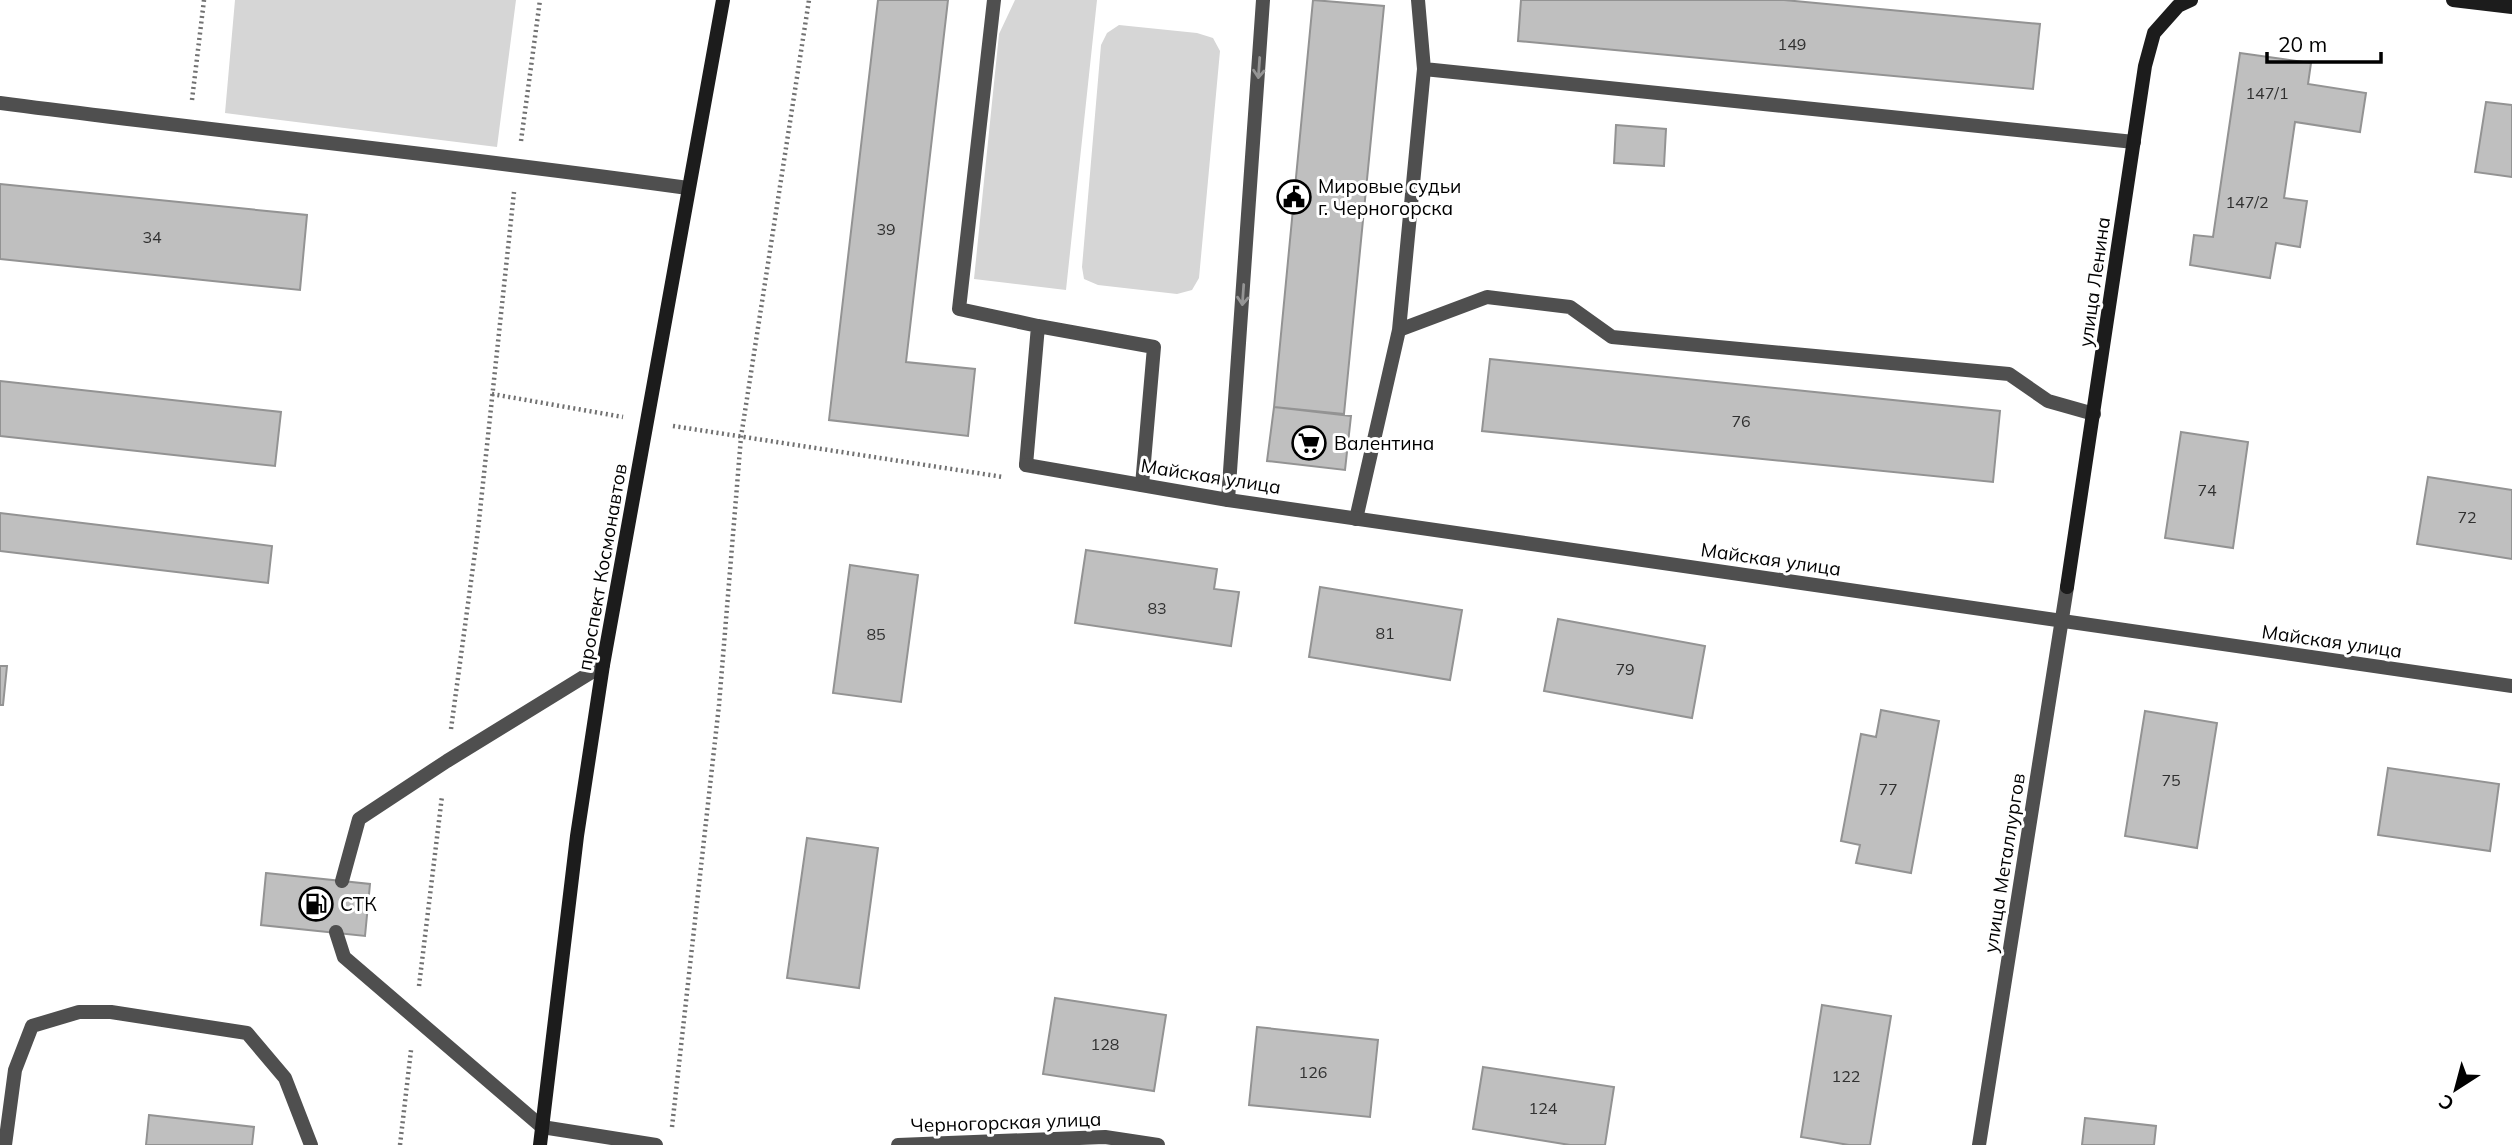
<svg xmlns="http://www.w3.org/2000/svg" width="2512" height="1145" font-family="Mulish,sans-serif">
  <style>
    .green { fill: #d6d6d6 }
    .building { fill: #bfbfbf; stroke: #939393; stroke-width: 2 }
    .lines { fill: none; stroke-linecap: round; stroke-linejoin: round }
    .path { stroke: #717171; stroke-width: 4.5; stroke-dasharray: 2 3.5; stroke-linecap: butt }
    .lane { stroke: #4f4f4f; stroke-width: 14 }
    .street { stroke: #4f4f4f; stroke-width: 14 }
    .secondary { stroke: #1c1c1c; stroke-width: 14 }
    .oneway { stroke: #959595 }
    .labels { text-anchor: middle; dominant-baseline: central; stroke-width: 6; stroke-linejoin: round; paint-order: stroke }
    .number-label { font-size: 16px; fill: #303030 }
    .poi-label { font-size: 19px; fill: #000; stroke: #fff; text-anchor: start }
    .street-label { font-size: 19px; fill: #000; stroke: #fff }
  </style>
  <rect width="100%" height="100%" fill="#fff"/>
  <path class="green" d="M235,0H516L497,147L225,113Z
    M1015,0H1097L1066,290L974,279L999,34Z
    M1119,25L1197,33L1213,38L1220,51L1199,278L1192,290L1177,294L1098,285L1084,279L1082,267L1101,45L1107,33Z"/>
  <path class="building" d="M878,0H948L906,362L975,369L968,436L829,420Z
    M1313,0L1384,6L1344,414L1274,407Z
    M1521,0H1784L2040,24L2033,89L1518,41Z
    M2240,53L2311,63L2308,84L2366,93L2360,132L2295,122L2284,198L2307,201L2300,247L2276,243L2270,278L2190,265L2194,235L2213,237Z
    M2486,102L2512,105V177L2475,172Z
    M1616,125L1666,129L1664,166L1614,163Z
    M0,184L307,215L300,290L0,259Z
    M1490,359L2000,411L1993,482L1482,431Z
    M0,381L281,412L275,466L0,436Z
    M1274,407L1351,416L1345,470L1267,461Z
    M2181,432L2248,442L2233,548L2165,538Z
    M2428,477L2512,490V559L2417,544Z
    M0,513L272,546L268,583L0,551Z
    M1086,550L1217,569L1214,589L1239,592L1231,646L1075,623Z
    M850,565L918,575L901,702L833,693Z
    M1320,587L1462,610L1450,680L1309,657Z
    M1558,619L1705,646L1692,718L1544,691Z
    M0,666H7L3,705H0Z
    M1881,710L1939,721L1911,873L1856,863L1860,845L1841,841L1861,734L1876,737Z
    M2145,711L2217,723L2197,848L2125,836Z
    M2388,768L2499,784L2490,851L2378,835Z
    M807,838L878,848L859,988L787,978Z
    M266,873L370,884L365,936L261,925Z
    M1055,998L1166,1015L1154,1091L1043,1074Z
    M1822,1005L1891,1016L1870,1145H1849L1801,1137Z
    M1257,1027L1378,1040L1370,1117L1249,1105Z
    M1483,1067L1614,1087L1605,1145H1570L1473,1129Z
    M149,1115L254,1127L252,1145H146Z
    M2085,1118L2156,1126L2154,1145H2082Z"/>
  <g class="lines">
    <path class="path" d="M192,100L204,0
      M521,141L540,0
      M492,394L623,417
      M673,426L1003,477
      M451,729L478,530L514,192
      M419,986L442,796
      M672,1127L719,705L741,437L809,0
      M400,1145L411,1050"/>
    <path class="lane" d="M994,0L959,309L1038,326L1026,465
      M1424,69L2134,142
      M0,103C229,133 459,156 688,188
      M1038,326L1154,347L1142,485
      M1399,330L1424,69L1418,0
      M1228,500L1263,0
      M1356,519L1399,330L1487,297L1570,307L1612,337L2009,374L2048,401L2094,414
      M342,881L359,819L447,761L603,665
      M336,932L344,957L542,1127
      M5,1145L15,1070L32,1026L79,1012H111L247,1033L285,1078L311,1145"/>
    <path class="street" d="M1026,465L1228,500L2512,686
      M542,1127L656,1145
      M898,1145L1105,1137L1158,1145
      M1979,1145L2067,587"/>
    <path class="secondary" d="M2453,0L2512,7
      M2067,587L2145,66L2154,33L2178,6L2191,0
      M540,1145L577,836L603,665L723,0"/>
  </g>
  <defs><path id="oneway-shaft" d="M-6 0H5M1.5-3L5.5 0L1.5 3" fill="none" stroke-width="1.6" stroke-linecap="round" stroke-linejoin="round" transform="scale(1.75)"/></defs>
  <g class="oneway">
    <use href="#oneway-shaft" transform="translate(1259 68) rotate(94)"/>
    <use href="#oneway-shaft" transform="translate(1243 295) rotate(94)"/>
  </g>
  <defs>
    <symbol id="civic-ring" viewBox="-11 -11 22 22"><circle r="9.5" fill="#fff" stroke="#000" stroke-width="1.5"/><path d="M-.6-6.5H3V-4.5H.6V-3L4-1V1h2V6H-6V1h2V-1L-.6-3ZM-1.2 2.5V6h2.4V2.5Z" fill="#000"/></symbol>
    <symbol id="supermarket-ring" viewBox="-11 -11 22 22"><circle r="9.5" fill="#fff" stroke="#000" stroke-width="1.5"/><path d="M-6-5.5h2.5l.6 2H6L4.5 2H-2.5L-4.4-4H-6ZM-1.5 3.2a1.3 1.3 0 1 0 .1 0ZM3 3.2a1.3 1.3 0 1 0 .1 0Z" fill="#000"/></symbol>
    <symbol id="fuel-ring" viewBox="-11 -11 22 22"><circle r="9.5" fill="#fff" stroke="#000" stroke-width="1.5"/><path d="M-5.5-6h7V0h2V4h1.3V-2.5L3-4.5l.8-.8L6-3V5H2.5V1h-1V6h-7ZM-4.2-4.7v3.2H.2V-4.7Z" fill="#000"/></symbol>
  </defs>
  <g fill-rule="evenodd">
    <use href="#civic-ring" x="1275" y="178" width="38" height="38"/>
    <use href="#supermarket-ring" x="1290" y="424" width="38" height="38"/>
    <use href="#fuel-ring" x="297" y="885" width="38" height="38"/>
  </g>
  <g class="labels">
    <g class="number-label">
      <text x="1792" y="44">149</text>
      <text x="2267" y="93">147/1</text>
      <text x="2247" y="202">147/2</text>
      <text x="886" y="229">39</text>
      <text x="152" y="237">34</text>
      <text x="1741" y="421">76</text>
      <text x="2207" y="490">74</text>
      <text x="2467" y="517">72</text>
      <text x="1157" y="608">83</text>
      <text x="1385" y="633">81</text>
      <text x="876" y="634">85</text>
      <text x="1625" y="669">79</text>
      <text x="2171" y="780">75</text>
      <text x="1888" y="789">77</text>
      <text x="1105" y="1044">128</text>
      <text x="1313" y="1072">126</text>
      <text x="1846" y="1076">122</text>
      <text x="1543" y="1108">124</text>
    </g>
    <g class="poi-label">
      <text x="1318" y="186">Мировые судьи<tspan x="1318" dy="22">г. Черногорска</tspan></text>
      <text x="1334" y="443">Валентина</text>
      <text x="340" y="904">СТК</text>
    </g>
    <g class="street-label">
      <text transform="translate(2094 282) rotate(-82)">улица Ленина</text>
      <text transform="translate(1211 476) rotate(9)">Майская улица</text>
      <text transform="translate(1771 559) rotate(8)">Майская улица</text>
      <text transform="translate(602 567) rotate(-80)">проспект Космонавтов</text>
      <text transform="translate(2332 641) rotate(8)">Майская улица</text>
      <text transform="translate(2004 863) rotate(-81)">улица Металлургов</text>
      <text transform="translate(1006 1122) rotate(-2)">Черногорская улица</text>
    </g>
  </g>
  <g transform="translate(2456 1089) rotate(216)" stroke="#ffffff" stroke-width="5" paint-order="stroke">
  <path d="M0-5L12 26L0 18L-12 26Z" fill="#000000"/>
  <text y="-10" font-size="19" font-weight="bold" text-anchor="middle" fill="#000000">С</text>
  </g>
  <path d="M2267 52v10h114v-10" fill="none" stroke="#000000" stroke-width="3.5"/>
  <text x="2278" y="52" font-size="21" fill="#000000" stroke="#ffffff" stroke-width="5" paint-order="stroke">20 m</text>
</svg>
